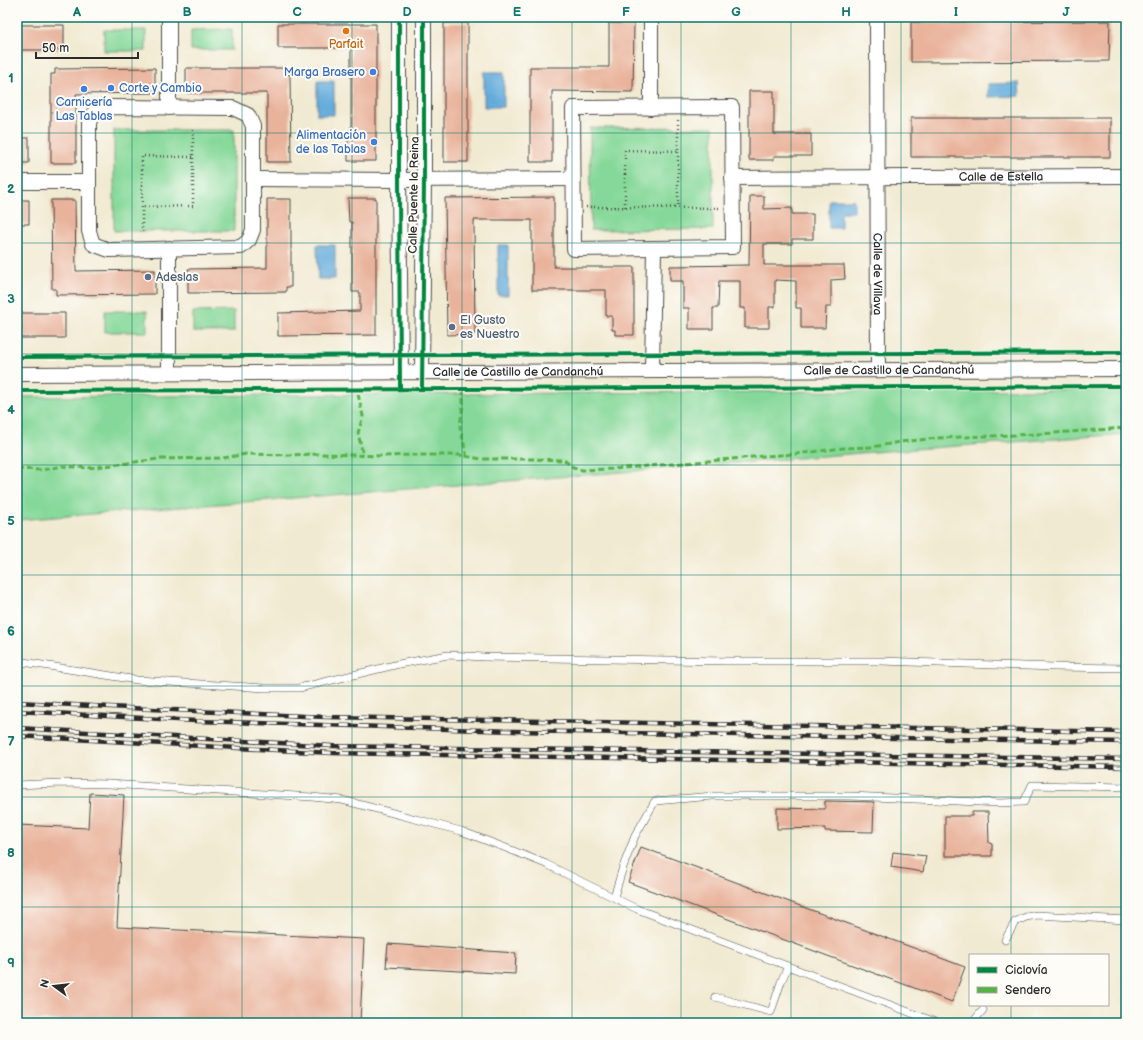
<svg xmlns="http://www.w3.org/2000/svg" width="1143" height="1040" font-family="'Balsamiq Sans',sans-serif">
  <style>
    .green { fill: #85d899; stroke: #588262 }
    .water { fill: #64abdb; stroke: #486b83 }
    .building { fill: #e9b39b }
    .lines { fill: none; stroke-linecap: round; stroke-linejoin: round }
    .service-casing { stroke: #494844; stroke-width: 8 }
    .minor-casing { stroke: #494844; stroke-width: 16 }
    .path { stroke: #494844; stroke-width: 2.5; stroke-dasharray: 1 3; stroke-linecap: butt }
    .service { stroke: #fff; stroke-width: 7 }
    .minor { stroke: #fff; stroke-width: 14 }
    .rail-casing { stroke: #2b2b2b; stroke-width: 4.5 }
    .rail { stroke: #fdfcf7; stroke-width: 3; stroke-dasharray: 9; stroke-linecap: butt }
    .quiet { stroke: #56b246; stroke-width: 3; stroke-dasharray: 6 3; stroke-linecap: butt }
    .cycleway-casing { stroke: #fdfcf7; stroke-width: 6 }
    .cycleway { stroke: #00873e; stroke-width: 4 }
    .grid { fill: none; stroke: #0f766e; stroke-width: 1; stroke-opacity: 0.55 }
    .food-dot { fill: #e8710a; stroke: #fdfcf7; stroke-width: 1.5 }
    .shop-dot { fill: #3f7fe0; stroke: #fdfcf7; stroke-width: 1.5 }
    .service-dot { fill: #5c6f8a; stroke: #fdfcf7; stroke-width: 1.5 }
    .labels { text-anchor: middle; dominant-baseline: central; stroke-width: 4; stroke-linejoin: round; paint-order: stroke }
    .food-label { font-size: 12px; fill: #c56008; stroke: #fdfcf7 }
    .shop-label { font-size: 12px; fill: #366cbe; stroke: #fdfcf7; text-anchor: end }
    .street-label { font-size: 12px; fill: #2b2b2b; stroke: #fdfcf7 }
    .service-label { font-size: 12px; fill: #4e5e75; stroke: #fdfcf7; text-anchor: start }
    .neatline { fill: none; stroke: #0f766e; stroke-width: 1.5 }
    .grid-label { font-size: 13px; text-anchor: middle; font-weight: bold; fill: #0f766e }
  </style>
  <rect width="100%" height="100%" fill="#fdfcf7"/>
  <filter id="ink" filterUnits="userSpaceOnUse"><feTurbulence type="fractalNoise" baseFrequency=".025" numOctaves="2"/><feDisplacementMap in="SourceGraphic" scale="8" xChannelSelector="R" yChannelSelector="G"/><feConvolveMatrix kernelMatrix="1 2 1 2 8 2 1 2 1" color-interpolation-filters="sRGB"/></filter>
  <filter id="wash" filterUnits="userSpaceOnUse"><feTurbulence type="fractalNoise" baseFrequency=".012" numOctaves="4" result="noise"/><feDisplacementMap in="SourceGraphic" scale="16" xChannelSelector="R" yChannelSelector="G"/><feGaussianBlur stdDeviation="0.9" result="paint"/><feColorMatrix in="noise" values="0 0 0 0 0 0 0 0 0 0 0 0 0 0 0 0 0 1.4 0 .05"/><feComposite in="paint" operator="in"/></filter>
  <g filter="url(#wash)">
    <rect width="100%" height="100%" fill="#f1ead2"/>
    <path class="green" d="M232,29V50H191V30Z
      M104,30H146V51H104Z
      M713,127V229L591,230L590,128Z
      M114,130H234V231H114Z
      M105,311H147V332H105Z
      M234,311V332H193V312Z
      M1126,389V434L874,452L17,520V397Z"/>
    <path class="water" d="M484,72H504V107H484Z
      M317,81H334V115H317Z
      M1019,83L1020,96L988,97V84Z
      M829,200H854V212H841V228H829Z
      M317,245H335V279H318Z
      M498,245H508V295H498Z"/>
    <g id="blocks">
      <path class="building" d="M1110,21L1109,61L911,62V22Z
        M444,23H468V162H444Z
        M609,23H634L633,92L552,91V162H530V67H609Z
        M278,24H376V161H348V138L351,139V48H278Z
        M17,25H64V50H17Z
        M155,68V93L76,94V163H51V74H55V69Z
        M186,68H285V75L290,74L291,162H267V93H186Z
        M749,91H774V134H811V156H774V160H749Z
        M911,118H1110V157H911Z
        M17,138H29V163H17Z
        M750,196H764V209L792,208V214H813V239H792V244H764V265H844L845,279L831,280V307H826L825,328H801V308H796V281L775,280V307H769V328H745V308H740V281H719L718,308H713V329H689V308H683V281H670V266L749,265Z
        M554,197V267H634V335H615V330H612V316H606V290H532V220H474L475,334L447,335L445,198Z
        M348,198H376V335L278,336V313L360,311V292H352V222H349Z
        M267,199H291V287H286V292L188,293V269L267,268Z
        M17,200H29V224H17Z
        M51,200H75L76,271L155,270V294L56,295V289H52Z
        M17,313H65V338H17Z
        M90,793L124,795L117,927L364,939L360,1023H103L17,1019V825L88,828Z
        M825,801L874,802L873,832L825,831V828L777,829V808L825,809Z
        M972,812H988L989,843L992,844V856H945V816H972Z
        M641,847L965,967L952,1002L628,882Z
        M893,852L926,856L923,872L891,867Z
        M388,944L516,953L515,974L386,967Z"/>
    </g>
  </g>
  <g filter="url(#ink)">
    <use href="#blocks" fill-opacity="0" stroke="#494844" stroke-width="1"/>
    <g class="lines">
      <defs>
        <path id="service" d="M17,661L137,680L264,688H299L399,664L448,655L484,657L727,661H881L1054,667L1126,668
          M17,785L60,783L109,784L312,797L342,800L389,812L461,831L506,848L546,864L637,909L938,1023
          M614,897L623,867L635,836L655,801L713,796H851L1000,803L1024,802L1032,785L1126,787
          M1005,940L1015,922L1026,917L1037,915L1126,920
          M715,997L771,1012L781,982L788,966
          M972,1023L983,1010"/>
        <g id="minor">
          <path d="M399,17V180L401,372"/>
          <path d="M651,17V108"/>
          <path id="s1" d="M877,17L878,370"/>
          <path d="M110,107L233,108L248,115L253,126V230L249,240L241,247L109,250L93,244L89,231V122L95,111Z"/>
          <path d="M732,107L733,247L574,249L573,108Z"/>
          <path d="M169,108V17"/>
          <path id="s2" d="M732,178L1126,176"/>
          <path d="M253,179L399,180L573,179"/>
          <path d="M17,182H89"/>
          <path d="M652,371L654,248"/>
          <path d="M422,372L424,180V17"/>
          <path d="M169,373V248"/>
          <path id="s3" d="M17,374L1126,369"/>
        </g>
      </defs>
      <use href="#service" class="service-casing"/>
      <use href="#minor" class="minor-casing"/>
      <path class="path" d="M678,120V208
        M193,157L142,156V207L193,206V130
        M586,207L721,208
        M625,207V150L678,151
        M142,232V207"/>
      <use href="#service" class="service"/>
      <use href="#minor" class="minor"/>
      <defs>
        <path id="rail" d="M17,702L129,708L326,717L1126,732
          M17,711L196,721L513,731L1126,742
          M17,728L332,746L1126,759
          M17,736L332,753L1126,767"/>
      </defs>
      <use href="#rail" class="rail-casing"/>
      <use href="#rail" class="rail"/>
      <path class="quiet" d="M463,389V403L460,427L467,457
        M358,394L363,416L358,433L363,455
        M17,469L42,470L62,466L88,468L159,459L223,458L246,454L288,455L321,454L382,456L414,455H459L482,459H533L564,460L573,467L582,470L612,469L721,460L764,456L796,454L843,448L873,447L900,442L938,438L1039,434L1126,428"/>
      <defs>
        <path id="cycleway" d="M399,17V180L400,389
          M17,357L1126,352
          M422,389L424,180V17
          M17,391L1126,386"/>
      </defs>
      <use href="#cycleway" class="cycleway-casing"/>
      <use href="#cycleway" class="cycleway"/>
    </g>
  </g>
  <path class="grid" d="M132,17V1023M242,17V1023M352,17V1023M462,17V1023M572,17V1023M681,17V1023M791,17V1023M901,17V1023M1011,17V955M17,133H1126M17,243H1126M17,354H1126M17,465H1126M17,575H1126M17,686H1126M17,797H1126M17,907H1126M1011,1005V1023"/>
  <circle class="food-dot" cx="346" cy="31" r="4"/>
  <g class="shop-dot">
    <circle cx="373" cy="72" r="4"/>
    <circle cx="111" cy="88" r="4"/>
    <circle cx="84" cy="89" r="4"/>
    <circle cx="374" cy="142" r="4"/>
  </g>
  <g class="service-dot">
    <circle cx="148" cy="277" r="4"/>
    <circle cx="452" cy="327" r="4"/>
  </g>
  <g class="labels">
    <g class="food-label">
      <text x="346" y="44">Parfait</text>
    </g>
    <g class="shop-label">
      <text x="365" y="72">Marga Brasero</text>
      <text x="119" y="88" text-anchor="start">Corte y Cambio</text>
      <text x="84" y="102" text-anchor="middle">Carnicería<tspan x="84" dy="14">Las Tablas</tspan></text>
      <text x="366" y="135">Alimentación<tspan x="366" dy="14">de las Tablas</tspan></text>
    </g>
    <g class="street-label">
      <text stroke="none"><textPath href="#s2" startOffset="269">Calle de Estella</textPath></text>
      <text transform="translate(414 195) rotate(-89)">Calle Puente la Reina</text>
      <text stroke="none"><textPath href="#s1" startOffset="257">Calle de Villava</textPath></text>
      <text stroke="none"><textPath href="#s3" startOffset="872">Calle de Castillo de Candanchú</textPath></text>
      <text stroke="none"><textPath href="#s3" startOffset="501">Calle de Castillo de Candanchú</textPath></text>
    </g>
    <g class="service-label">
      <text x="156" y="277">Adeslas</text>
      <text x="460" y="320">El Gusto<tspan x="460" dy="14">es Nuestro</tspan></text>
    </g>
  </g>
  <rect width="1143" height="1040" fill="none" stroke="#fdfcf7" stroke-width="44"/>
  <rect x="969" y="954" width="140" height="52" fill="#fdfcf7" stroke="#a9a8a5"/>
  <rect x="977" y="967" width="20" height="6" fill="#00873e" stroke="#a9a8a5"/>
  <text x="1005" y="974" font-size="12" fill="#2b2b2b">Ciclovía</text>
  <rect x="977" y="987" width="20" height="6" fill="#56b246" stroke="#a9a8a5"/>
  <text x="1005" y="994" font-size="12" fill="#2b2b2b">Sendero</text>
  <g transform="translate(54 986) rotate(285)" stroke="#fdfcf7" stroke-width="3" paint-order="stroke">
  <path d="M0-3L7 15L0 10L-7 15Z" fill="#2b2b2b"/>
  <text y="-6" font-size="11" font-weight="bold" text-anchor="middle" fill="#2b2b2b">N</text>
  </g>
  <path d="M36 52v6h102v-6" fill="none" stroke="#2b2b2b" stroke-width="2"/>
  <text x="42" y="52" font-size="12" fill="#2b2b2b" stroke="#fdfcf7" stroke-width="3" paint-order="stroke">50 m</text>
  <rect x="22" y="22" width="1099" height="996" class="neatline"/>
  <g class="grid-label">
    <text x="77" y="16">A</text>
    <text x="187" y="16">B</text>
    <text x="297" y="16">C</text>
    <text x="407" y="16">D</text>
    <text x="517" y="16">E</text>
    <text x="626" y="16">F</text>
    <text x="736" y="16">G</text>
    <text x="846" y="16">H</text>
    <text x="956" y="16">I</text>
    <text x="1066" y="16">J</text>
    <text x="11" y="82">1</text>
    <text x="11" y="193">2</text>
    <text x="11" y="303">3</text>
    <text x="11" y="414">4</text>
    <text x="11" y="525">5</text>
    <text x="11" y="635">6</text>
    <text x="11" y="746">7</text>
    <text x="11" y="857">8</text>
    <text x="11" y="967">9</text>
  </g>
</svg>
